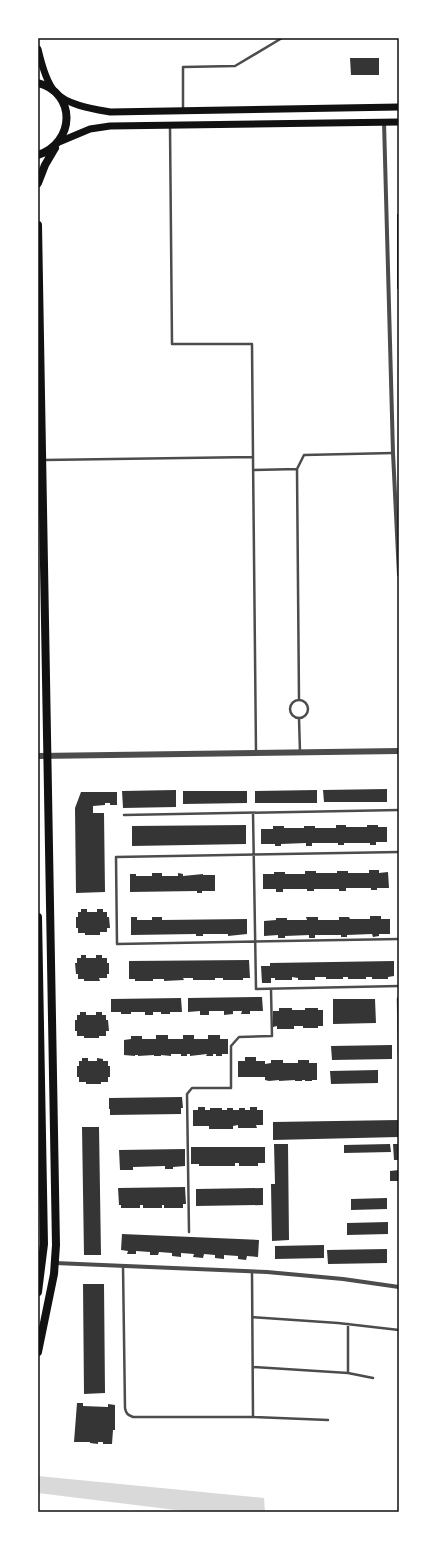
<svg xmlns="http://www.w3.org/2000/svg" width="437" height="1550" font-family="'Space Grotesk',sans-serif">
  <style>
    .water { fill: #d9d9d9 }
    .building { fill: #353535 }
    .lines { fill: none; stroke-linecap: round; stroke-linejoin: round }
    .service { stroke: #4c4c4c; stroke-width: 2.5 }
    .minor { stroke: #4c4c4c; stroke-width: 4 }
    .tertiary { stroke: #4c4c4c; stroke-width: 6 }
    .secondary { stroke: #111; stroke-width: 7 }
    .primary { stroke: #111; stroke-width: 8 }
    .neatline { fill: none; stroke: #111; stroke-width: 1.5 }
  </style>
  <rect width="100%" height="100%" fill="#fff"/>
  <path class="water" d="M38,1476L264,1498L265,1512H192L38,1493Z"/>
  <path class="building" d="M350,58H379V75H351Z
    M397,214H399V289H397Z
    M387,789V802H324L323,790Z
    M176,790V807L123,808L122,791Z
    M317,790V803H255V791Z
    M183,791H247V803L183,804Z
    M81,792H117V805H110V803H105V805L93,806V813H104L105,892L76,893L75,808Z
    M246,825V844L132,846V826Z
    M336,825H346V827H367V825H378V827H387V842H376V845H370V843H344V845H338V843H312V846H306V843L281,844V846H275V844H261V829H273V826H284V828H304V826H315V828H336Z
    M369,870H379V873L388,872L389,888H377V890H371V888H346V891H339V889H314V891H307V889H283V892H276V889H263V874H274V872H285V874H305V871H316V873H337V871H348V873H369Z
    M152,873H162V876H178V873L183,874V876L203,874V875H215V891H202V893H197V891L130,892V874H136V876H152Z
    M81,909H87V912H97V909H103V912H107V917H109L110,928H107V932H100V935H85V933H78V928H76V917H78V912H81Z
    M370,916H381V919H390V934H379V936L373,937L372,934L347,935V937H341V935H315V938H309V935L285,936V938H278V935L264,936V921L276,920V918H287V920H307L306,917H318V920H339V917H349L350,919H370Z
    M131,917H137V920H152V917H162V920L247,919V934L228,936V934H203V936H196V934L131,935Z
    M81,955H86V958H96V955H102V958H107V963H109V974H107V978H99L100,981H84V979H78V974H76L75,963H77V958H81Z
    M249,960L250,978H243V980H223V978H215V980H193V978H183L184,980L164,981V979H153V981H135V979H129V961Z
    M394,961V976L388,977V979H372V977H366V979H348V977H343V979H326V977H315V980H298V978L292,977V980H275V978H271V983H262L261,966H270V963Z
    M262,997L263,1011H250V1014H241L242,1011H233V1014L224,1015V1011H209V1015H200V1011L188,1012V998Z
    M181,998L182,1012H170V1014H161V1012H153V1015H145V1012H131V1014H121V1012H111V999Z
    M333,999H375L376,1023L333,1024Z
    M279,1008H292V1010H305V1008H318V1010H323V1026H318V1028H303V1026H294V1029H277V1026L273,1027V1011H279Z
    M80,1012H86V1015H96V1012H102V1015H106V1020H108L109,1031H106V1036H99V1038H84V1036H77V1031H75V1020H77V1015H80Z
    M156,1035H168V1039H183V1035H194V1039H208V1035H220V1039H228V1054H222V1056H216V1054H213V1056H206L207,1054L190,1056V1054H187V1056H181V1054H171V1056L161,1055V1056H154V1055L138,1056V1055H135V1056L124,1055V1040L131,1039V1036H142V1039H156Z
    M392,1045V1059L332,1060L331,1046Z
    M245,1057H256V1061H265V1064L271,1063V1060H283V1063H298V1060H309V1063H317V1080H312V1081H305V1080H302V1081H295V1080L279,1081V1080L269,1081L265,1080V1077H238V1061H245Z
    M82,1058H88V1061H97V1058L103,1059V1061H108V1066H110V1077H108V1082H101V1084H86V1082H79V1077H77V1066H79V1061H82Z
    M378,1070V1083L331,1084L330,1071Z
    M182,1097L183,1108H181V1114L110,1115V1109H109V1098Z
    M198,1107H205V1110H210V1108H222V1110H227V1108H233V1110H239V1108H245V1110H250V1107H257V1110H263V1125H256L257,1128H238V1125L233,1126V1129H209V1126H193V1110H198Z
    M399,1120V1137L273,1140V1122Z
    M82,1127H99L101,1255H84Z
    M274,1144H288L289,1240L272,1241L271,1184H275Z
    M390,1144L391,1152L344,1153V1145Z
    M393,1144H399V1160H394Z
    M191,1147H265V1163H258V1166H239V1163H235V1166H199V1164H191Z
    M185,1149V1166L173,1167V1169H165V1166L133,1167V1170H120L119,1150Z
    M399,1170V1181H390V1171Z
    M185,1187L186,1204H183V1208H164V1205H162V1208H143V1205H140V1208H121V1205H119L118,1188Z
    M263,1188V1205L196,1206V1189Z
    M387,1198V1209L351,1210V1199Z
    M388,1222V1234L347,1235V1223Z
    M122,1234L259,1240L258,1257L247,1256L246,1260L238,1259V1256L224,1255V1259L215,1258V1255L204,1254L203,1258L193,1257L194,1254L181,1253V1257L172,1256V1253L159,1252L158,1255H150V1252L136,1251V1254H127L128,1251L121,1250Z
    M324,1245V1258L275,1259V1246Z
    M387,1249V1263L328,1264L327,1250Z
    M83,1284H104L105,1393L84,1394Z
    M77,1403H83V1406L108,1407V1404L115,1405V1430H113L112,1444H103V1442H98V1444L90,1443V1442H74Z"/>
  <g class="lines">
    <path class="service" d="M183,110V67L235,66L282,38
      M170,127L172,344H252L253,457
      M44,460L253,457L256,752
      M297,469L299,700
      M253,470L297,469L304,455L393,453
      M290 709a9 9 0 1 1 18 0a9 9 0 1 1-18 0Z
      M299,718L300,752
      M253,813L256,989L399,986
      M124,815L399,810
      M399,852L116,857L117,944L399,939
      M399,997L398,999L399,1054
      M189,1232L187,1094L192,1088H231V1046L239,1037L272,1036L271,989
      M123,1266L125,1408C126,1414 128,1415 133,1417H253L328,1420
      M252,1272L253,1417
      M252,1317L338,1323L399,1330
      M253,1367L348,1373L373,1378
      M348,1373V1324"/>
    <path class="minor" d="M384,122L393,453L399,575
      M55,1263L267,1272L343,1279L399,1287"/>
    <path class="tertiary" d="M38,756L399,751"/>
    <path class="secondary" d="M38,49C41,62 46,82 55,92C67,105 93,109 110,112L399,107
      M59,142L90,129L110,126L399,122"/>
    <path class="primary" d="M38,83C77,93 75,143 38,155
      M38,183L45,165L55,148
      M38,225L56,1245L54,1274L38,1352
      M38,917L44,1244L38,1292"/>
  </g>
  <rect width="437" height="1550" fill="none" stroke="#ffffff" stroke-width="78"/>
  <rect x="39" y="39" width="359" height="1472" class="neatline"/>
</svg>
